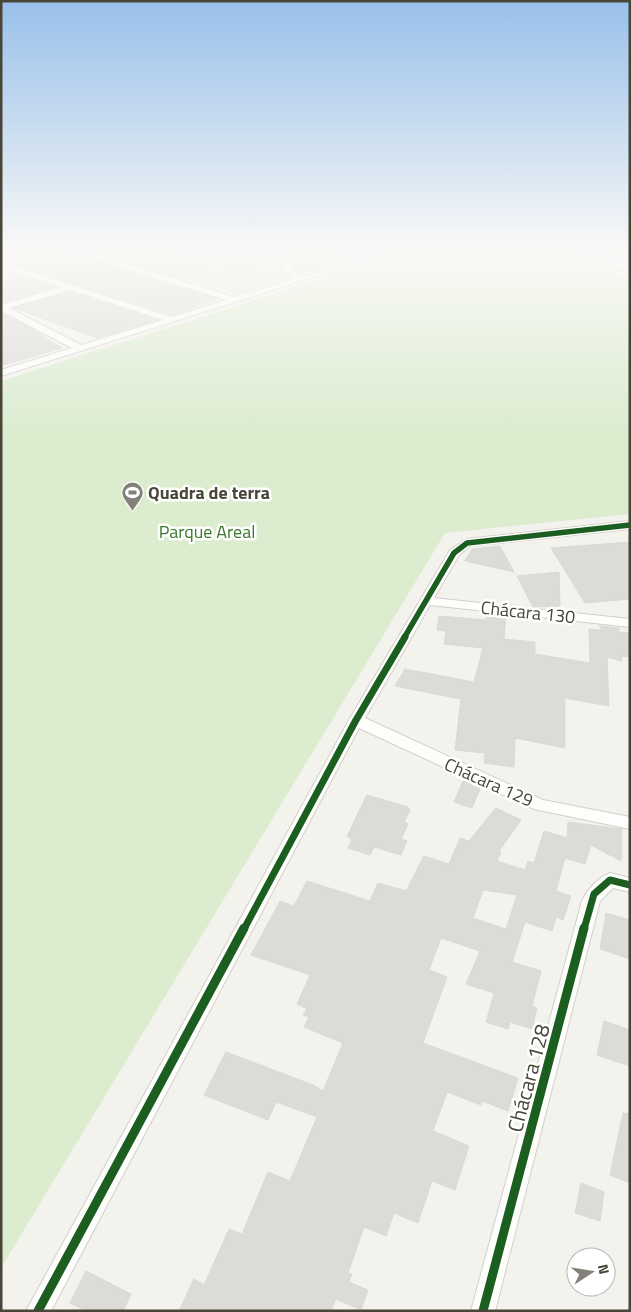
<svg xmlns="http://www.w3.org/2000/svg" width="631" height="1312" font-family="'Titillium Web',sans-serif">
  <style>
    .green { fill: #dbeccf }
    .building { fill: #dcdbd6; stroke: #dbd9d3; fill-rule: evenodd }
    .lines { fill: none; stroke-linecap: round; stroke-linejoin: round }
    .minor-casing { stroke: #d1d0cb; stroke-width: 2 }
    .tertiary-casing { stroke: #d1d0cb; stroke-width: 2 }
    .minor { fill: #fdfdfc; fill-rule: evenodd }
    .tertiary { fill: #fdfdfc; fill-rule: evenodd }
    .cycleway-far2-casing { stroke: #fff; stroke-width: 8 }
    .cycleway-far1-casing { stroke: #fff; stroke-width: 10 }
    .cycleway-casing { stroke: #fff; stroke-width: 12 }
    .cycleway-far2 { stroke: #1b5e20; stroke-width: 5.5 }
    .cycleway-far1 { stroke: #1b5e20; stroke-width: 7 }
    .cycleway { stroke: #1b5e20; stroke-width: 9 }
    .labels { text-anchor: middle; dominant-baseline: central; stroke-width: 5; stroke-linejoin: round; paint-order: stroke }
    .poi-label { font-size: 18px; font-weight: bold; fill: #494639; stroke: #fff; text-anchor: start }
    .park-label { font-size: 18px; fill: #3b792e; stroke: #fff }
    .street-label { font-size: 18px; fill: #494639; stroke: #fff }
    .near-street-label { font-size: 21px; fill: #494639; stroke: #fff }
  </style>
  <rect width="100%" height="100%" fill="#f3f2ed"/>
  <path class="green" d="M415,249H558L630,280V514L445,533L1,1268V381Z
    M267,256L273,257L288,277L286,280L239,294L180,277L213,261Z"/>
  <path class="building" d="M4,249H60L217,299L172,315L5,262L18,257L3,253Z
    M82,249H175L214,260L177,278Z
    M308,249H338L347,261L299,273L286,256H289L286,251Z
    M245,261L253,277L237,278L229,263Z
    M10,273L56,287L1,303V290L9,287L2,283L12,279L3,276Z
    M71,292L157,320L97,338L14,308Z
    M1,313L32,329L62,348L1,366Z
    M630,542V599L585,603L551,548Z
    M500,546L514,572L465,561L472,549Z
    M559,572L560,606L533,607L517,576Z
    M487,613L506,615L504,639L535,642V654L590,663L589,629L602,630L599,626L619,628V632L630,633V657L622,656L621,661L607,657L609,706L565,698V748L515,738L514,767L484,763L485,753L455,750L461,699L395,686L405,669L474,682L483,648L444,644L446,631L437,630L439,616L486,620Z
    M463,781L480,789L472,808L454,802Z
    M367,795L408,807L410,810L404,822L408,824L401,839L407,841L401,855L374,847L370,855L348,848L352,840L347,836Z
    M496,808L521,820L499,851L501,852L497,861L525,870L528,861L534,863L544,831L567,838L568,822L622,829L621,861L591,845L585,864L565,858L556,891L571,896L563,920L556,917L552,931L525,922L512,962L541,971L532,1006L537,1008L532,1029L510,1022L508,1029L486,1022L494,993L466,984L480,951L441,938L429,970L447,977L423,1043L518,1078L508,1111L482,1101L481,1105L447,1092L433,1131L469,1146L455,1190L432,1181L418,1223L394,1213L386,1236L364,1227L348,1273L352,1274L349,1282L368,1290L361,1310L336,1299L331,1311H179L194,1279L204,1285L229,1229L242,1234L268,1172L290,1181L317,1117L276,1102L268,1120L204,1095L226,1052L313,1085L323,1091L343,1043L304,1027L309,1017L303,1015L307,1009L297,1004L310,975L251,955L280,901L294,906L307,881L370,901L378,883L406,891L424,856L449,864L460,838L469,841ZM483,890L517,895L506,929L473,918Z
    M606,913L630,920V959L600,949Z
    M604,1021L630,1030V1066L597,1055Z
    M623,1113L630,1114V1183L610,1175Z
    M581,1183L604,1192L600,1221L575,1213Z
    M86,1271L131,1294L123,1311H87L70,1303Z"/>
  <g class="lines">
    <defs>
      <path id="minor" d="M62,249H75L235,297L292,280L275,256L218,259L180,249H195L218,255L279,249L299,278L351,262L340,249H348L357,259L390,249H403L1,376V370L72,348L1,311V305L62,287L1,268V263L172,317L226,300ZM71,290L163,320L81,345L9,308Z
        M630,521V529L470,546L459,555L434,598L630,619V627L430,605L365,718L543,800L630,817V829L534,809L359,728L51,1311H26L349,720L450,550L467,539Z
        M610,873L630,878V892L613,888L600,901L495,1311H471L582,901C588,889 597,878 610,873Z"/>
      <path id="tertiary" d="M565,249H580L630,267V274Z"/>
    </defs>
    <use href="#minor" class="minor-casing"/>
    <use href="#tertiary" class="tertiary-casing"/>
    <use href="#minor" class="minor"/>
    <use href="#tertiary" class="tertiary"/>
    <defs>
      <path id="cycleway-far2" d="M404,638L454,553L467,543L630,525"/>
      <path id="cycleway-far1" d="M244,929L356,720L405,637
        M584,929L594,894L610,880L630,885"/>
      <path id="cycleway" d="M38,1311L244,928
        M483,1311L584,928"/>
    </defs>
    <use href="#cycleway-far2" class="cycleway-far2-casing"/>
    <use href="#cycleway-far1" class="cycleway-far1-casing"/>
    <use href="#cycleway" class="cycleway-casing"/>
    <use href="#cycleway-far2" class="cycleway-far2"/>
    <use href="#cycleway-far1" class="cycleway-far1"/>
    <use href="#cycleway" class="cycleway"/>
  </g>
  <linearGradient id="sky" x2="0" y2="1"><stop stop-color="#98c0ea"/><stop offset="0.58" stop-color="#faf9f7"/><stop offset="1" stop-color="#faf9f7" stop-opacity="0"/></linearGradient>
  <rect width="631" height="433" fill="url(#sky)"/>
  <defs>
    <symbol id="stadium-pin" viewBox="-11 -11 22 30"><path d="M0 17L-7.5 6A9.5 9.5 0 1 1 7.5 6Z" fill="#848278" stroke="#fff"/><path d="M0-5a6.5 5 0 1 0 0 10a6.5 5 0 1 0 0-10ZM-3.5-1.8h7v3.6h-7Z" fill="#fff"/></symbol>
  </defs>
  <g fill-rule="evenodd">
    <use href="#stadium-pin" x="120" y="480" width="25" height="34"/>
  </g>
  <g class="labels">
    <g class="poi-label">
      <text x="148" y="492">Quadra de terra</text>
    </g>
    <g class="park-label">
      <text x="207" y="531">Parque Areal</text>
    </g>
    <g class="street-label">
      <text transform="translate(528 612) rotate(6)">Chácara 130</text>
      <text transform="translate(489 782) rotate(24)">Chácara 129</text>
    </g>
    <g class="near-street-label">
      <text transform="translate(528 1078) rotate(-75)">Chácara 128</text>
    </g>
  </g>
  <rect width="631" height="1312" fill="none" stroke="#494639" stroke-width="5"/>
  <g transform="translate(591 1272) rotate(78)"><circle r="24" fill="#ffffff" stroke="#b6b5b0"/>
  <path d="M0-4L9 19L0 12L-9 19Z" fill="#848278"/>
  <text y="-8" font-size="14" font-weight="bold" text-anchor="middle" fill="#494639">N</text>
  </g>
</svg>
